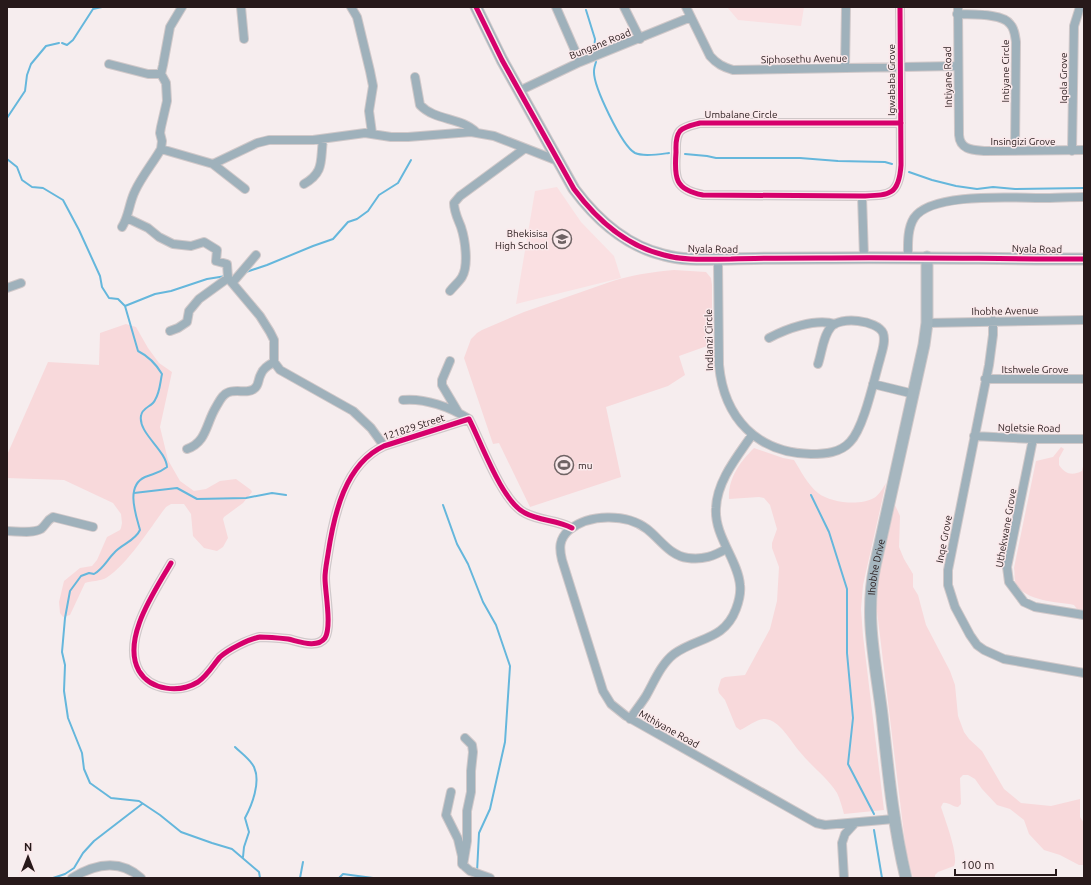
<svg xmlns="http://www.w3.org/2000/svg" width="1091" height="885" font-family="Ubuntu,sans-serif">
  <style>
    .built { fill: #fae0e2 }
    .green { fill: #f8d9db }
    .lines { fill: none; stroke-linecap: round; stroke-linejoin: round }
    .stream { stroke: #65b7dc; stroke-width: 2 }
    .street-casing { stroke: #d0c8c9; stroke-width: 10 }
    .secondary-casing { stroke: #d0c8c9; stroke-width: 13 }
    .street { stroke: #9fb1bb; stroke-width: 8 }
    .secondary { stroke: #a4b5be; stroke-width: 11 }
    .cycleway-casing { stroke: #fae9eb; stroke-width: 8 }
    .cycleway { stroke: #d6006c; stroke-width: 5 }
    .labels { text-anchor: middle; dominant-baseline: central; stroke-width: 3; stroke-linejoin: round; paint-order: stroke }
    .street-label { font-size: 10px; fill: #27191a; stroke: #fae9eb }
    .poi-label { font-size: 10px; fill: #27191a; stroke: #fae9eb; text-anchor: end }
  </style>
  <rect width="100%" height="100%" fill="#f6edee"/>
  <path class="built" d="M727,7H804L801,26L738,20Z
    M557,187L581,222L614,256L621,278L516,304L535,191Z"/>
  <path class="green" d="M674,270L706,272L711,278L712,285V326H705L707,346L679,356L685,375L668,386L606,407L621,477L530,507L499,443L493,444L464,358L471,339L477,333L482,330L524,312L607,283C629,275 652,272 674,270Z
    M126,324L136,327L148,348L159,363L172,372L160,427L168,460L180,481L194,491L206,489L220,481L236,479L251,490L252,492L243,503L224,517L223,519L228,538L223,547L217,551L204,548L193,536L191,514L184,504H171L166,507C150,528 128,564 106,578C101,581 91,581 85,583L70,615L63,617L60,613L59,602L64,581L80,568L92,566L97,560L107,537L120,530L121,528L122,523L121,514L113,503L64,480L7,478V455L48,362L99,365L100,333Z
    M1061,447L1064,449L1059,458V465C1065,474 1072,476 1082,471L1084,462V610L1077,609L1074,605C1057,602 1021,601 1015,581C1014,577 1015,572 1014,568L1036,461L1053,457Z
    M754,448L783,458L794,460C801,471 807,484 818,493C831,503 860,506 874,498C879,495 883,488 886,483L863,585L861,609L863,636L884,810L844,814C842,807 840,799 837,793C827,777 812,767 800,752C791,742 780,720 765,719C756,719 748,727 740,730L736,727L725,700L719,693L718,689L721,679L725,677L745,675L770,629L777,601L779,567L772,548V543L777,529L770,505L764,498L759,497L729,499C728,478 740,462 754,448Z
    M895,505L900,516L899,547L904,559L913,574V587L918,595L926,625L950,671L955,685L958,716L964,732L969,739L982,751L1004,789L1021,803L1051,806L1080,799V817L1084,823V865H1079L1060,855L1044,850L1029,834L1024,820L1010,809L997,805L982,789L975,779L968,775H963L960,778L961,804L958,807C952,807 949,802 943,803L941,807C945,820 959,855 954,866L938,872L935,875V878H913L906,851L877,611L878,579Z"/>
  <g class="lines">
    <path class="stream" d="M586,10L595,39L594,51
      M62,43L67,45L73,40L93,9L102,7
      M596,62C595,65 594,68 594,71C593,86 622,146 635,153C643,157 661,154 669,153
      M7,118L25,91L27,75L31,64L46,46L59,43
      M685,154L707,156L716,158H800L838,161L885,162L892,164
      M7,159L17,167L22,180L32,187L43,188L63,200L79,230L100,276L102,287L109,298L118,299L125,306L138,351C148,356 156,364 162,374C160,383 160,392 155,400C152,407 142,407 141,416C138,433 166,450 167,467C158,474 155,473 145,477C125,486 136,515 140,530C135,541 122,544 114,553C107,560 103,569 94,574L89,573L81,576L70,591L65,618L62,652L65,665L64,691L68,718L82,753L84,769L90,783L111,798L139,801L160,815L181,832L212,843L232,849L259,872L260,878
      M909,172L932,180L956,186L977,189L993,187L1015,189L1084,188
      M246,272L267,265L313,246L333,239L348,222L357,219L368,211L379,195L398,183L411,160
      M125,306L155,294L171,291L207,279L226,276
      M134,493L177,488L197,499L246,498L272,493L286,495
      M811,495L829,532L847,589V653L853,718L848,764L874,814
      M443,505L457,544L468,564L483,602L496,625L510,666L505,742L490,809L479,833L477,872
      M235,747C241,753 250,759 254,767C261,782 252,805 245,818L249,832L244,847L243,857
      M874,830L882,878
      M53,878L65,874L74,868L83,853L94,841L142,804
      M300,878L303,862
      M339,878L343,874L373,878"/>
    <defs>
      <path id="street" d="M241,7L244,39
        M351,7L357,17L370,71L373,86L369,111L372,133
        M556,7L580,62
        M624,7L640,39
        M686,7L710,56C717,64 723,67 733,70L957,66
        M900,7L901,165C899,196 889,195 862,196L703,195C675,190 674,178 676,152C676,146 675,137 680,131C685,126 693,125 700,123H901
        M958,7L959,135C960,150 973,150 984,151L1084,150
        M957,14C971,15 1002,13 1010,24C1015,29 1015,36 1016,42L1015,150
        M109,64L148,74H161
        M845,68L846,7
        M415,77L420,105C435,121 461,117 476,132
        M519,91L580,62L691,17
        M161,149L162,141L160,133L161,127L167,101L166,83L161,74L163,65L170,27L182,7
        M1072,151L1074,26L1080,7
        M213,164L257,143L269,140H313L365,133L391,137H408L471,132L494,136L558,161
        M304,184C325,172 320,160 323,140
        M862,196L864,257
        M127,218L148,228L159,237L173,244L191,246L204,242L217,250L216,261L227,264L228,278L260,316L270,332L274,340V362L280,370L353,411L371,428L384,446
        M122,227C129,216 129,203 135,191C142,176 153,163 161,149L213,164L245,189
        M908,257C908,245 907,229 914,218C931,192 1013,198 1041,198C1055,198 1070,197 1084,197
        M718,259L719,365C724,418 757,453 811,454C825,454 840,453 850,442C864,428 874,379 880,359C882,351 886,341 883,333C877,320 840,316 831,327C823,336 822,352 818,364
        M233,282L256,255
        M7,288L21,283
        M450,291C454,286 459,282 462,277C469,265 465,239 461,227C458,219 454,212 454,203L460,196L524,149
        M993,321V335L989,365L948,570V585L955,607L970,635L977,645L984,650L1004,659L1084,673
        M927,323L1084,320
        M170,331L178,328L187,322L189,311L199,299L228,278
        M769,338C786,329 815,318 835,324
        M450,361L442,380V385L458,412
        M985,379H1084
        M873,384L914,394
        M403,400C425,398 450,407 469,419
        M974,436L1033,439H1084
        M1033,439L1007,567L1009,582L1024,602L1035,607L1084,615
        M187,449C207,442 206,423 216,407C219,402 222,395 227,393C236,388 248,395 255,388C259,385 258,379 261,374C263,368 269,365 274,362
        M7,531C17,531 32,534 41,529C46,525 47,520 53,517L93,527
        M726,549C714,556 703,560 688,558C670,556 660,539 647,529C626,513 589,514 569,530C559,539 559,548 562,560L603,691L611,704L626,716L816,823L825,825L894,819
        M171,563C155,591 121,639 139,671C151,691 180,693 198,682C208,675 213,665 220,657C229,649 249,639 260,637C269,637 279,638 288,639C298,641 317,649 325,638C332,626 325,592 325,578C325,570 327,561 328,554C334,514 345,464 384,446L469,419C481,442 502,502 525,513C540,521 557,520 572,528
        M630,719C635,711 641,704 646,696C654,682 661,664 674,654C697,637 724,641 736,609C739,601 741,593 740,585C738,560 714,536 716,508C717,481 737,457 752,435
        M451,792L446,815L458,839L462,856V864L470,871L490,878
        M463,865L467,841V811L471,792V771L473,752L472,745L465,738
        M72,878C95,864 120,859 141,878
        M844,878L842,843L845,834L855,823"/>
      <g id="secondary">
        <path d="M476,7L502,60L574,189C597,220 626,246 664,255C685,261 709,259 731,259C761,258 791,258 821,258C909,257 996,259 1084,259"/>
        <path id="s1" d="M906,878C893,824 888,770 882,715C876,665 864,617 875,566L924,345L927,323V257"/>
      </g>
    </defs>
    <use href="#street" class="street-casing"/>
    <use href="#secondary" class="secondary-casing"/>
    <use href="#street" class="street"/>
    <use href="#secondary" class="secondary"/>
    <defs>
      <path id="cycleway" d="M476,7L502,60L574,189C597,220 626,246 664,255C685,261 709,259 731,259C761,258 791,258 821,258C909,257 996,259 1084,259
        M900,7L901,165C899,196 889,195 862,196L703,195C675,190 674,178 676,152C676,146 675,137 680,131C685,126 693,125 700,123H901
        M171,563C155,591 121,639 139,671C151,691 180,693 198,682C208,675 213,665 220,657C229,649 249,639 260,637C269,637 279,638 288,639C298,641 317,649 325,638C332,626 325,592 325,578C325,570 327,561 328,554C334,514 345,464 384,446L469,419C481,442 502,502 525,513C540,521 557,520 572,528"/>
    </defs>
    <use href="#cycleway" class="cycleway-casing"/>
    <use href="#cycleway" class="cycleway"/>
  </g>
  <defs>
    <symbol id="school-ring" viewBox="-11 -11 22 22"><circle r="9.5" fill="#fae9eb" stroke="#6f6364" stroke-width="1.5"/><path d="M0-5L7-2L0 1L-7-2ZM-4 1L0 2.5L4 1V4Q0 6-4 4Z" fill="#6f6364"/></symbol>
    <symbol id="stadium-ring" viewBox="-11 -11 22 22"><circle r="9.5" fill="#fae9eb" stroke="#6f6364" stroke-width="1.5"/><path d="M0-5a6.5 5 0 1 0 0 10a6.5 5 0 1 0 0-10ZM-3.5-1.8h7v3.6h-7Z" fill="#6f6364"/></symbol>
  </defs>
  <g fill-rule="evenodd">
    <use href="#school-ring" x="551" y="228" width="22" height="22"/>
    <use href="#stadium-ring" x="553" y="454" width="22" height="22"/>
  </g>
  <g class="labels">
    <g class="street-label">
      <text transform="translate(600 44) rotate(-22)">Bungane Road</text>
      <text transform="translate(804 59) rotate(-1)">Siphosethu Avenue</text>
      <text transform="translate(1005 71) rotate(-90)">Intiyane Circle</text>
      <text transform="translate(948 77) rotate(-91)">Intiyane Road</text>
      <text transform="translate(1063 78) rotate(-90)">Iqola Grove</text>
      <text transform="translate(891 80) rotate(-90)">Igwababa Grove</text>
      <text x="741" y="114">Umbalane Circle</text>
      <text x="1023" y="141">Insingizi Grove</text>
      <text transform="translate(713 249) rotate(1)">Nyala Road</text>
      <text transform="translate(1037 249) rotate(1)">Nyala Road</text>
      <text transform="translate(1005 311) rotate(-1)">Ihobhe Avenue</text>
      <text transform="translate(709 340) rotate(-91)">Indlanzi Circle</text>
      <text x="1035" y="369">Itshwele Grove</text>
      <text transform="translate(414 427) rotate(-18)">121829 Street</text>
      <text transform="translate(1029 428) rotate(1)">Ngletsie Road</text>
      <text transform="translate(1006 528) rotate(-80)">Uthekwane Grove</text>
      <text transform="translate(944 539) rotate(-79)">Inqe Grove</text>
      <text stroke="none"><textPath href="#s1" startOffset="314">Ihobhe Drive</textPath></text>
      <text transform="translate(669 729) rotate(29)">Mthiyane Road</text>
    </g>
    <g class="poi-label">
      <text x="548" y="233">Bhekisisa<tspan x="548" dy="12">High School</tspan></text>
      <text x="578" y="465" text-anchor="start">mu</text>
    </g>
  </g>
  <rect width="1091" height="885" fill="none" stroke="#27191a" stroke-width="16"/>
  <g transform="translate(28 857)" stroke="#fae9eb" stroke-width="3" paint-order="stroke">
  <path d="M0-3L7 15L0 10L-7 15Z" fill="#27191a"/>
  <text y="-6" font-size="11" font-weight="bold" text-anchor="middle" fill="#27191a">N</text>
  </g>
  <path d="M955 869v6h101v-6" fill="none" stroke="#27191a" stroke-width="2"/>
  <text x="961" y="869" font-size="12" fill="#27191a" stroke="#fae9eb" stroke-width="3" paint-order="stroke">100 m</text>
</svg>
